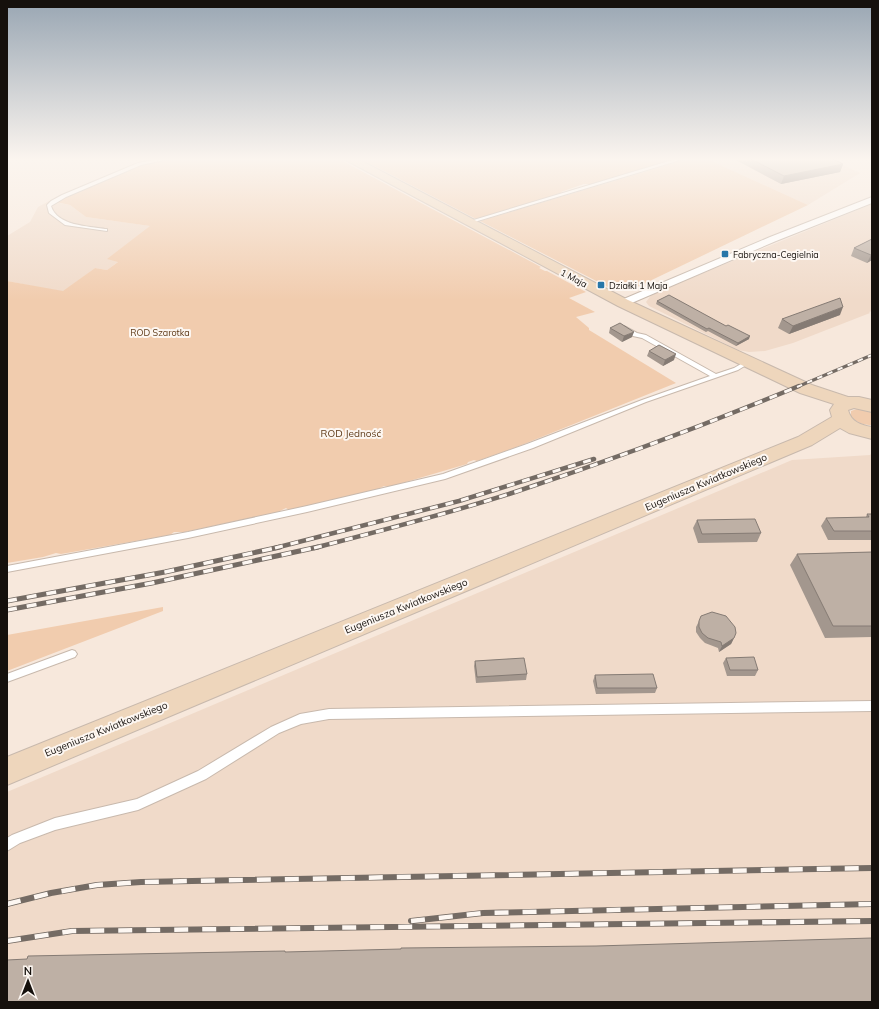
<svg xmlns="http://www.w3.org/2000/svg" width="879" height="1009" font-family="Mulish,sans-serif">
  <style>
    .built { fill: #f0dac9 }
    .green { fill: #f1ccae }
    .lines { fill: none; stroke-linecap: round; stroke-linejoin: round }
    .lane-casing { stroke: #c8b9ad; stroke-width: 2 }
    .street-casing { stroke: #c8b9ad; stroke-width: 2 }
    .secondary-casing { stroke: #c8b9ad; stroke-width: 2 }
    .lane { fill: #fff; fill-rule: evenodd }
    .street { fill: #fff; fill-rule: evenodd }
    .secondary { fill: #eed6bc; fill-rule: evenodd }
    .rail-far3-casing { stroke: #746b64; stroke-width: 3 }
    .rail-far2-casing { stroke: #746b64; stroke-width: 4.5 }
    .rail-far1-casing { stroke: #746b64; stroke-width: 5 }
    .rail-casing { stroke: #746b64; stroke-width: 6 }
    .rail-far3 { stroke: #fdf7f2; stroke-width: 2; stroke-dasharray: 5.5; stroke-linecap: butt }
    .rail-far2 { stroke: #fdf7f2; stroke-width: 3; stroke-dasharray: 8; stroke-linecap: butt }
    .rail-far1 { stroke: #fdf7f2; stroke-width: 3.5; stroke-dasharray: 10; stroke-linecap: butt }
    .rail { stroke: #fdf7f2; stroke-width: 4.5; stroke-dasharray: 14; stroke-linecap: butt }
    .wall { fill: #a3978e }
    .shaded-wall { fill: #857b74 }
    .building { fill: #beb0a5; stroke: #857b74 }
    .poi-dot { fill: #2877a9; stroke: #fdf7f2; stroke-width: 1.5 }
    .labels { text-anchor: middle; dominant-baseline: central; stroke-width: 4; stroke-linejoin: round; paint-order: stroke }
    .far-poi-label { font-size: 9px; fill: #15100c; stroke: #fdf7f2; text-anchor: start }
    .far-street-label { font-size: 9px; fill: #15100c; stroke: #fdf7f2 }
    .far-park-label { font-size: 9px; fill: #5e3917; stroke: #fdf7f2 }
    .park-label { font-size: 10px; fill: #5e3917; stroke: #fdf7f2 }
    .street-label { font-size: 10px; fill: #15100c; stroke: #fdf7f2 }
  </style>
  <rect width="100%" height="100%" fill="#f7e8dc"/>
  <path class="built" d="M705,158H828L860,173L808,205Z
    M49,201L70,205L86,217L151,226L108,259L119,261L107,270L95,268L63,292L7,281V236L30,222L38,207Z
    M872,204V311L869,312L870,313L793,343L765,351L749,352L738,350L649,306L646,302L652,294Z
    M872,453V1002H7V792L792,460L870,455Z"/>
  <path class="green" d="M178,158H337L541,267L539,268L545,271H547L586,292L569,298L595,312L576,317L589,328V330L676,383L514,448L477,461L474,460L468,462L467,464L389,487L384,486L376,490L289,510L286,508L278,512L185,532H174L170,535L61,554L56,553L43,557L7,563V281L63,291L95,268L107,270L118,262L107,259L150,226L86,217L70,205L56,202L136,167L152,162Z
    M359,158H677L678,159L593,184H584L561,192L563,194L476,219Z
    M691,158H705L808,205L633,289L608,287L480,221Z
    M857,409L872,412V425C864,425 856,423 851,416V411Z
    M163,607V611L7,671V635Z"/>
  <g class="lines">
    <defs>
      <path id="lane" d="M163,158H174L141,165L66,197L51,206C57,226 88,226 105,229H107V231L65,225L49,213L47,205L51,201L62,195L138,163Z
        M679,158H687L471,223L467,222Z
        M624,326L637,333L646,335L716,374L734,368L748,360L751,362L738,370L646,402L533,448L445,479L307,512L188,538L7,572V566L188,532L307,506L443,474L527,444L642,400L710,376L642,338L633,336L622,329L621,328Z
        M72,650L75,651L77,654L75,657L7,682V674Z
        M872,701V711L329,719L301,724L279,733L206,779L138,810L55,830L20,843L7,851V838L12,835L55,818L137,799L198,771L271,727L300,714L329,709Z"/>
      <path id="street" d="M872,197V203L776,241L627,305H619L618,303L619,301L770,237Z"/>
      <path id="secondary" d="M342,158H356L628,300L812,385L848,397H859L872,400V412L854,408L848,410C851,422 861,425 872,427V439L849,433L840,428L812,445L7,785V757L798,437L832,417L830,410L834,404L800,393L618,306Z"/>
    </defs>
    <use href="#lane" class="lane-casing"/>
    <use href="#street" class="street-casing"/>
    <use href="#secondary" class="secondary-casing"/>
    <use href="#lane" class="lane"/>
    <use href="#street" class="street"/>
    <use href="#secondary" class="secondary"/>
    <defs>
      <path id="rail-far3" d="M797,387L872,355"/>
      <path id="rail-far2" d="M275,548L459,501L594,459
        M314,548C380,531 447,514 512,493C609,461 705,425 799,386"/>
      <path id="rail-far1" d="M7,601L165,572L280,547
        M7,610L152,583L318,547"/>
      <path id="rail" d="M7,904L51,893L97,885L141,882L872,868
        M411,921L483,913L872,904
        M7,941L72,931L872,921"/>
    </defs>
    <use href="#rail-far3" class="rail-far3-casing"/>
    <use href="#rail-far2" class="rail-far2-casing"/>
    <use href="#rail-far1" class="rail-far1-casing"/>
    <use href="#rail" class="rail-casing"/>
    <use href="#rail-far3" class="rail-far3"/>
    <use href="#rail-far2" class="rail-far2"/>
    <use href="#rail-far1" class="rail-far1"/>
    <use href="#rail" class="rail"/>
  </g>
  <path class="wall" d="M732,158H831L843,164L840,172L781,184Z
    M872,239V260L867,263L851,256L854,248Z
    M657,301L749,339L736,346L708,331L706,332L656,304Z
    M840,315L789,334L778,328L782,319Z
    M610,328L632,337L622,342L609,333Z
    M649,351L674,360L663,366L647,356Z
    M867,514H872V540H828L821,526L826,518L866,517Z
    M697,520L761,533L757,542L698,543L693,528Z
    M872,552V637L825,638L790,565L797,554Z
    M699,621L734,638L731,644L719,652L718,648L705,643L700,638L696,632V627Z
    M726,658L758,670L755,676H727L723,663Z
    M475,661L527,674L526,680L476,683L474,666Z
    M595,675L657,688L655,693L596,694L593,681Z"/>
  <path class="shaded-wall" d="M843,164L840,172L781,184L784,176Z
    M872,254V260L867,263L871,255Z
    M843,307L840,315L789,334L793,326Z
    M634,332L632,337L622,342L624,336Z
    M750,336L749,339L736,346L738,343Z
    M676,354L674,360L663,366L665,360Z
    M734,638L731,644L719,652L722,646Z"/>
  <path class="building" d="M749,158H831L843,164L784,176Z
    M872,239V254L871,255L854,248Z
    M669,295L726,326L728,325L750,336L738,343L709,328L707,329L657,301Z
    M840,298L843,307L793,326L782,319Z
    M620,323L634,332L624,336L610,328Z
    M659,345L676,354L665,360L649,351Z
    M867,514H872V531H834L826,518L869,517Z
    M755,519L761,533L702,534L697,520Z
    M872,552V626H833L797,554Z
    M712,612L726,616L735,627L736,633L734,638L722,646L721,642L708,638L702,633L699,627V621L701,616Z
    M754,657L758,670H730L726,658Z
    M524,658L527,674L477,677L475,661Z
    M653,674L657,688H597L595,675Z
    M872,938V1002H7V960L27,959L28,956L285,951V952L401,949V948L596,946Z"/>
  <linearGradient id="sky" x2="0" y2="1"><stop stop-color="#99a6b3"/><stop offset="0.53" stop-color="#fbf5ef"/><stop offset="1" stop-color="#fbf5ef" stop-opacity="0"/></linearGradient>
  <rect width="879" height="300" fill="url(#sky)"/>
  <g class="poi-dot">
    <rect x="721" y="250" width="8" height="8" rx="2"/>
    <rect x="597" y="281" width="8" height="8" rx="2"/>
  </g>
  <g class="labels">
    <g class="far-poi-label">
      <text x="733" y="254">Fabryczna-Cegielnia</text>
      <text x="609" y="285">Działki 1 Maja</text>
    </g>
    <g class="far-street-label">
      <text transform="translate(574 278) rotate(28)">1 Maja</text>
    </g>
    <g class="far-park-label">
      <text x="160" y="332">ROD Szarotka</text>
    </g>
    <g class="park-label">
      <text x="351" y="433">ROD Jedność</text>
    </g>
    <g class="street-label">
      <text transform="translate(706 482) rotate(-23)">Eugeniusza Kwiatkowskiego</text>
      <text transform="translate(406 606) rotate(-22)">Eugeniusza Kwiatkowskiego</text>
      <text transform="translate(106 729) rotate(-22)">Eugeniusza Kwiatkowskiego</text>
    </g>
  </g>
  <rect width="879" height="1009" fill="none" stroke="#15100c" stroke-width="16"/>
  <g transform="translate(28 981)" stroke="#fdf7f2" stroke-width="3" paint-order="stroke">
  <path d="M0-3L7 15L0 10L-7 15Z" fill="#15100c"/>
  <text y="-6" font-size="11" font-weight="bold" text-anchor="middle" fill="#15100c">N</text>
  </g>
</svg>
